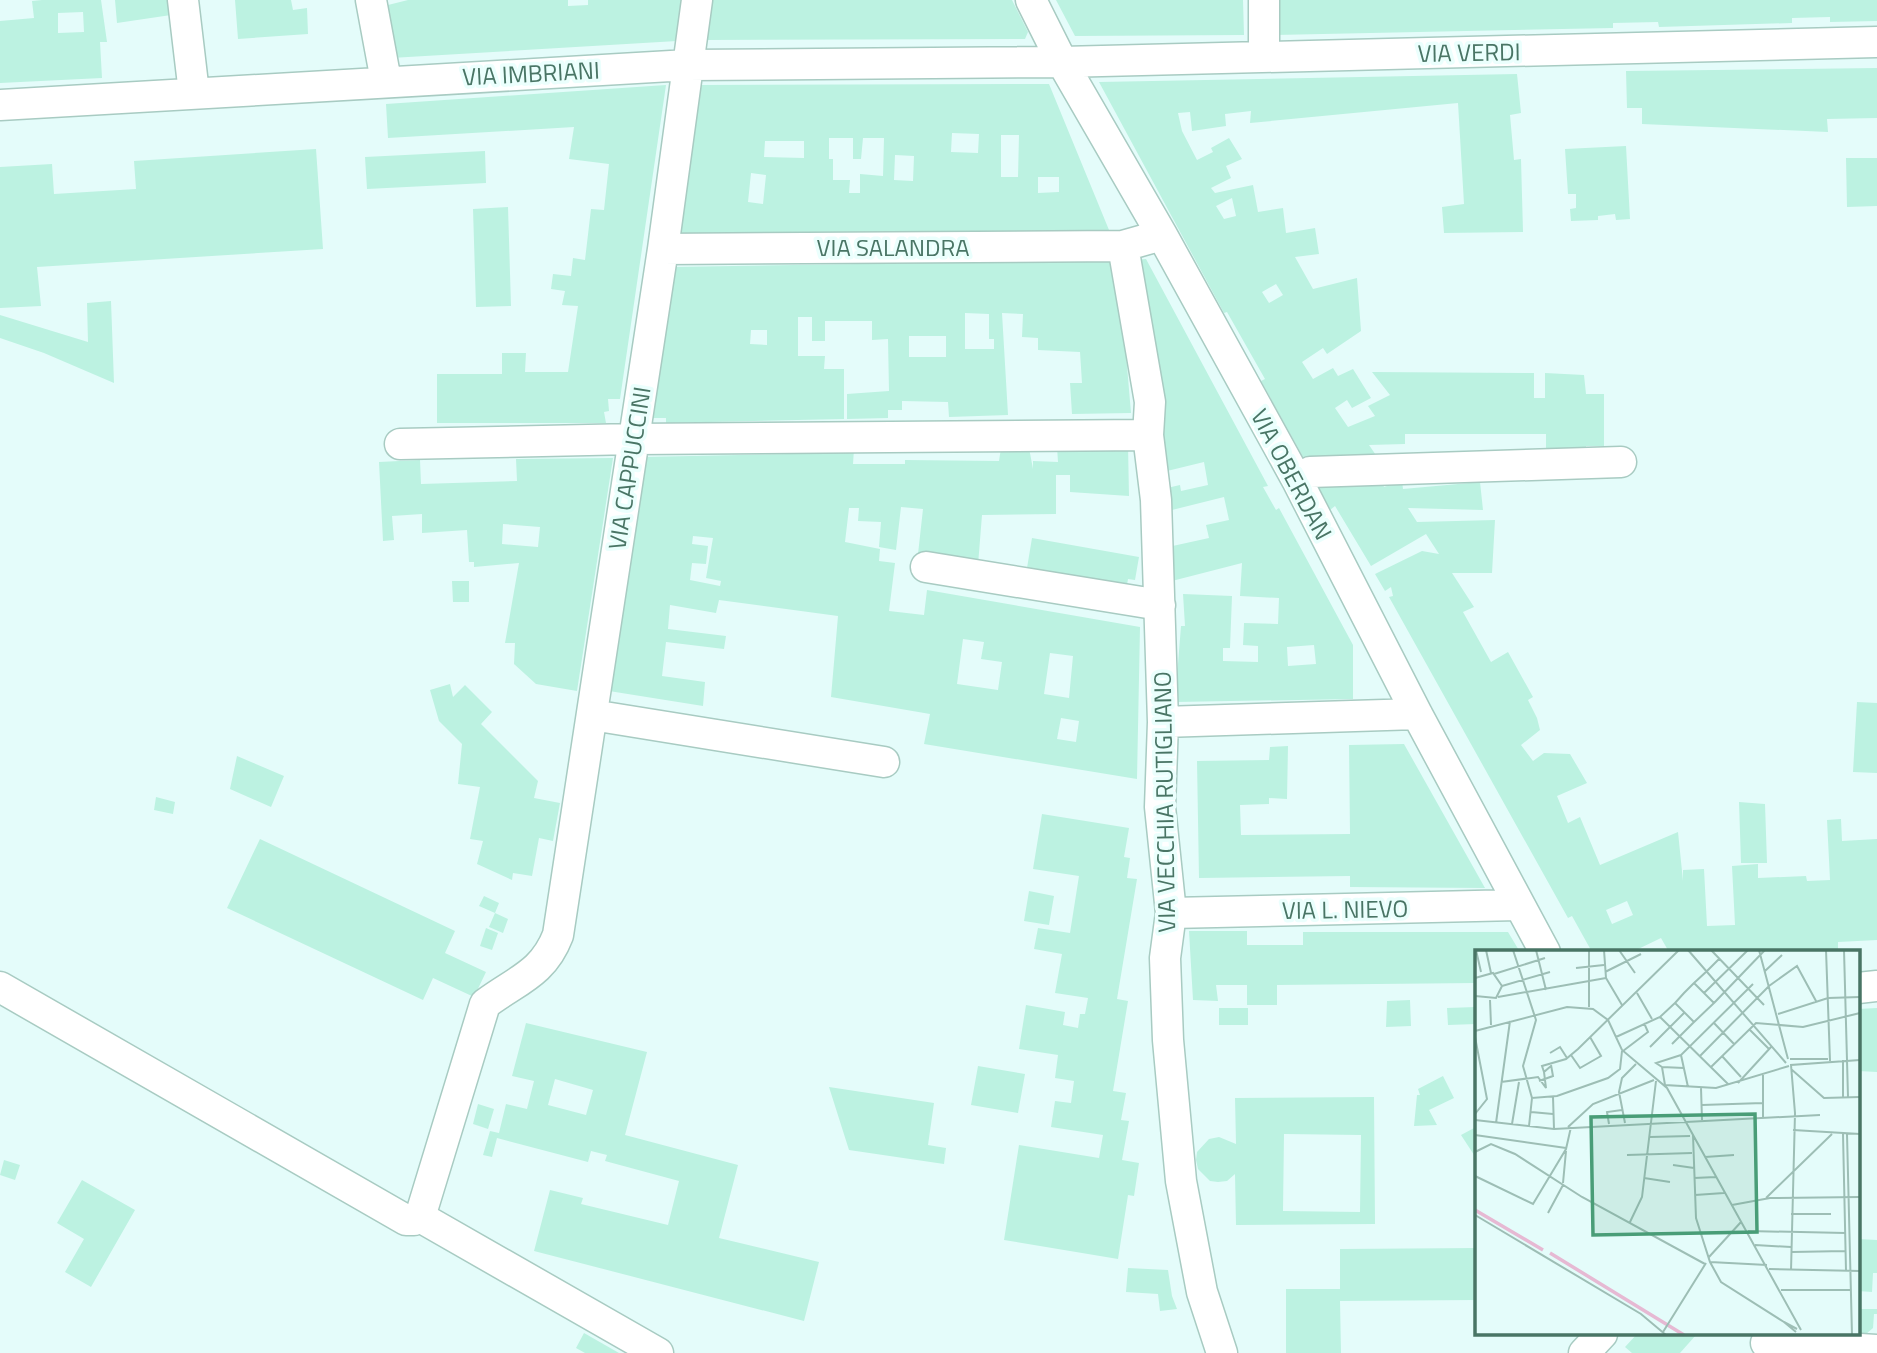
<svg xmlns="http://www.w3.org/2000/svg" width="1877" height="1353" font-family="'Titillium Web',sans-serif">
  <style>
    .building { fill: #bcf2e1; fill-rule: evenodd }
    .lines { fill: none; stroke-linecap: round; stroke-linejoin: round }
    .minor-casing { stroke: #a8cbc2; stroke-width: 33 }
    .minor { stroke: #fff; stroke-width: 30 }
    .labels { text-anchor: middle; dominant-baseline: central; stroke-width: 7; stroke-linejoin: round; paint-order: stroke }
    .street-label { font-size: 24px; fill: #497565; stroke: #ebfffd }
    .inset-river { fill: none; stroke: #e6b9d3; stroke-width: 3.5 }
    .inset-road { fill: none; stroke: #9dbeb5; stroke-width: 2 }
    .view { fill: #499d77; fill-opacity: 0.15; stroke: #499d77; stroke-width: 3.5 }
    .inset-edge { fill: none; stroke: #497565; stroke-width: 3.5 }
  </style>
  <rect width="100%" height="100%" fill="#e4fcfa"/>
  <path class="building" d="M42,0H101L107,42H100L102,78L0,83V21L34,18L32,1ZM83,12L84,32L58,33V13Z
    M115,0H170L171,15L117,23Z
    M235,0H291L293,10L307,8L308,34L238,39Z
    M408,0H568V6L588,5V0H684L677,41L391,58L380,7Z
    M708,0H1012L1028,32L1025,39L702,40Z
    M1056,0H1243L1244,35L1075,36Z
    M1275,0H1877V21L1830,22V17L1792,18V23L1659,27L1658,22L1613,23V28L1275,35Z
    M1877,68V118L1827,119L1828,132L1642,124V108H1627L1626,71Z
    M1517,74L1521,113L1510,115L1514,160L1521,159L1523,232L1444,233L1442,207L1464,204L1458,103L1250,123L1251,111L1225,114L1226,126L1192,131L1190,112L1178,113L1182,131L1197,160L1213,152L1211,148L1229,138L1242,159L1226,166L1231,178L1211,188L1215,193L1253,185L1258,212L1283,208L1286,233L1315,228L1319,254L1295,257L1313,289L1357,278L1361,331L1327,354L1323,348L1302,362L1313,379L1333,368L1338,376L1353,369L1371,398L1352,408L1347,400L1335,408L1348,427L1375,416L1368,406L1390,395L1372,372L1534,373V398H1545V373L1584,375L1586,394H1604V446H1586V450H1546V434H1405V444L1369,445L1380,461L1307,464L1261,381L1265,379L1227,312L1224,313L1099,82ZM1232,198L1236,216L1224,219L1216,206ZM1276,284L1283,295L1269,303L1262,292Z
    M1049,84L1109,230L677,237L700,85ZM952,133L979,134L978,153L951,152ZM1001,135H1019L1018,177H1001ZM829,138H853V159H861L863,138H884L883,176L860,174V193H849L850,180H833V159H829ZM765,141H804V158L764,157ZM895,155L914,156L913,181L894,180ZM751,173L766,175L763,204L748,202ZM1038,177H1059V192L1038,193Z
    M666,85L620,399H608L609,411L604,412L606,423H437V374H502V353H526L525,372H568L578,306L562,305L565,291L551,289L553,274L571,276L573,258L585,260L591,209L604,210L609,164L569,159L574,127L388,138L386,104Z
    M1626,146L1630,219L1616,220L1615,214L1598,216V220L1571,221L1570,209L1576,208V194H1568L1565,149Z
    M316,149L323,249L37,267L41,306L0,308V167L52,164L54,194L136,189L134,161Z
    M485,151L486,183L367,189L365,157Z
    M1846,158H1877V206L1847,207Z
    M508,207L511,306L476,307L473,209Z
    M1146,259L1268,486L1263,487L1276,510L1279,508L1353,645V699L1175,702L1181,626H1185L1183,594L1232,596L1230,648H1223V661L1258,662V646L1243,645L1244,623L1278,624L1279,598L1240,596L1242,563L1168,582V547L1209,538L1206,525L1229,520L1224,497L1168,511L1167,488L1180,485L1181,491L1208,485L1204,462L1167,471L1162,420L1131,260ZM1314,645L1316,664L1288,666L1287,647Z
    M1118,260L1131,413L1072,414L1070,383H1082L1080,352L1038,350V338L1022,337L1023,314L1002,313L1008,415L949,417L948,402L902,401V410H888V418L847,419V394L889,391L888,339L872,340V321H825V341H812V317H798V356H825L824,369H844V419L666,423V418H648L672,267ZM965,313L989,314V339H994V349H965ZM751,330H767V345L750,344ZM909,336H946V357H909Z
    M111,301L114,383L44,353L0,338V315L88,342L87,303Z
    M1128,445L1129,496L1070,492V475H1056V514L982,515L978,565L918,554L923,509L901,507L896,550L879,547L881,522L858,521L859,508H849L845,542L880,549L879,561L895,563L889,611L924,615L927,590L1140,627L1137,779L924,744L930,714L831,697L838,616L719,600L716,613L670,605L668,629L726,636L724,649L666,642L662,676L705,682L703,706L609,691L642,457L789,454L854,449L853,464H905V460L999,461L1001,448H1029L1033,469V461L1058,462L1057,447ZM693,536L713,538L706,578L721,581L720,586L690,580L692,563L706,564L708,546L692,544ZM963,639L984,642L981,659L1002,662L998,690L957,684ZM1050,653L1073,656L1069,698L1044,694ZM1061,718L1079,721L1076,742L1057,739Z
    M613,458L577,691L536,684L514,664L515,643H505L519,563L474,567V562H469L467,530L422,533V514L392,516L394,540L383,541L379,462L420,460L421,484L517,481L516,459ZM503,524L540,527L538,547L502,544Z
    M1380,479L1384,487L1402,481L1403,489L1480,482L1483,510L1408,508L1417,522L1495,520L1492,573H1452L1474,607L1463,612L1491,662L1508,652L1533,697L1528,700L1537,718L1540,730L1521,745L1533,761L1544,753L1570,754L1587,783L1557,796L1568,823L1580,817L1600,865L1678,832L1683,881V870L1704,869L1707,926L1735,925L1732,866L1758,864V878L1806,876L1807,881L1830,880L1827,820L1841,819L1842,841L1877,839V940L1838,942V951L1829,952H1669L1661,938L1632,952H1592L1572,916L1568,918L1389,597L1393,596L1391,587L1385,591L1375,574L1422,551L1439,554L1426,534L1371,566L1335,506L1330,510L1312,480ZM1627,901L1633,915L1612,924L1606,910Z
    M1032,538L1139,557L1135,580L1128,579L1126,591L1026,574Z
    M452,581H469V602H453Z
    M450,684L453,697L465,685L492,712L481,724L538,781L534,798L560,803L553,841L539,838L532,876L513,873L512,880L477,864L483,841L470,839L480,787L458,784L462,744L439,721L430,690Z
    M1857,702L1877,703V773L1853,772Z
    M1404,744L1485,888L1350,887V876L1199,878L1197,761L1269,760L1270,747L1288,746L1287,799L1269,798V804L1240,805L1241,835L1350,834L1349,745Z
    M237,756L284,776L271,807L230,789Z
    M156,797L175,802L173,814L154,810Z
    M1739,802L1765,804L1767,863H1741Z
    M1042,814L1129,828L1124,857L1130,858L1127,878L1137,879L1117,999L1128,1001L1113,1091L1126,1093L1121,1120L1129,1121L1122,1160L1139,1163L1134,1196L1128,1195L1118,1259L1004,1240L1019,1145L1099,1158L1103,1135L1051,1127L1055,1101L1071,1103L1074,1081L1055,1078L1058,1055L1019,1049L1026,1005L1065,1012L1063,1025L1078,1028L1080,1014H1085L1088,998L1055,993L1062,954L1034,949L1038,928L1070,933L1079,876L1033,869Z
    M260,839L455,931L445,953L486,972L474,997L433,978L423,1000L227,908Z
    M1029,891L1054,896L1049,925L1024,921Z
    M484,896L499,903L495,913L479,906Z
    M495,913L508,919L503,933L489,927Z
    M486,928L498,933L492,950L480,946Z
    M1189,931H1247V945H1303V932H1508L1520,952H1476V983L1277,985V1005H1247V985H1216L1218,1001L1193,1000Z
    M1410,1000L1411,1026L1386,1027L1387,1001Z
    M1476,1007V1024L1448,1025L1447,1008Z
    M1219,1008H1248V1025H1219Z
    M1877,1008V1072L1858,1071V1009Z
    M526,1023L647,1052L625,1135L738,1165L719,1238L819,1262L804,1321L534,1251L550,1190L583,1198L581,1204L668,1225L679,1181L605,1161L607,1155L591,1151L588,1162L497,1138L492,1157L483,1155L490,1131L499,1133L506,1104L527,1109L534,1081L512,1076ZM555,1079L593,1090L586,1115L548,1105Z
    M978,1066L1025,1074L1018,1113L971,1105Z
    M1443,1076L1454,1098L1429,1110L1437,1125L1414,1126L1417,1095H1420L1418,1089Z
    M829,1087L934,1103L928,1145L946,1148L944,1164L849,1150Z
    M1374,1097L1375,1224L1236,1225L1235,1174L1227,1181L1218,1182L1210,1181L1198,1169L1196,1160L1197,1152L1209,1139L1219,1137L1236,1144L1235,1098ZM1284,1134L1361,1135L1360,1212L1283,1211Z
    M478,1104L494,1109L488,1129L473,1124Z
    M1476,1127V1158L1461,1135Z
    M4,1160L20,1165L15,1180L0,1175Z
    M82,1180L135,1210L91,1287L65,1272L84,1239L57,1223Z
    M1858,1239L1877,1240V1273H1873L1872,1292L1858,1291Z
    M1476,1248V1300L1340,1301L1341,1353H1286V1289H1340V1249Z
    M1128,1268L1168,1270L1172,1296L1177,1309L1160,1311L1158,1294L1126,1292Z
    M1858,1309H1877V1314H1874L1873,1328L1866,1334H1858Z
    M584,1333L619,1353H585L576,1348Z
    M1637,1334H1694L1696,1335L1680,1353H1632L1625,1347Z"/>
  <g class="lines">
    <defs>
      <path id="minor" d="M183,0L194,93
        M371,0L386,81
        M1031,0L1062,62L1162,235L1297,480L1417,714L1545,952
        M1264,57V0
        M0,105L688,65L1062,62L1877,42
        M1162,235L1123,246L1150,402L1148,435L1156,500L1163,722L1160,807L1171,913L1165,958L1168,1040L1181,1181L1202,1292L1222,1353
        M663,249L1123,246
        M400,444L634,439L1148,435
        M1297,480L1310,472L1621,462
        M926,567L1160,605
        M592,715L884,762
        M1163,722L1417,714
        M1171,913L1518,905
        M0,987L406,1220H414L420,1217L658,1353
        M1858,988L1877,986
        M420,1217L485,1004C517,980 543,974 558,935L663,249L697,0
        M1766,1343L1877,1350
        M1584,1353L1602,1334"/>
    </defs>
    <use href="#minor" class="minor-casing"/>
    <use href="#minor" class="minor"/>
  </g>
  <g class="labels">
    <g class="street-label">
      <text transform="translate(1469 52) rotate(-1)">VIA VERDI</text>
      <text transform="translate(531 73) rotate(-3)">VIA IMBRIANI</text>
      <text x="893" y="247">VIA SALANDRA</text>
      <text transform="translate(629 468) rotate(-81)">VIA CAPPUCCINI</text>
      <text transform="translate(1292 474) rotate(62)">VIA OBERDAN</text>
      <text transform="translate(1164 802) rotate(-91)">VIA VECCHIA RUTIGLIANO</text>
      <text transform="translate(1345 909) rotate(-1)">VIA L. NIEVO</text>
    </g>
  </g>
  <g transform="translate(1475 950)">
    <rect width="385" height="385" fill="#e4fcfa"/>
    <path class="inset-river" d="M0,260L68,300M75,303L209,385"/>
    <path class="inset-road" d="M1,0L6,22M11,0L16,23M38,0L61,70L48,116L57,148L82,146L133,128L145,119L147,101M61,0L71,40M114,0V57M129,0L131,28L147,55M144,0L160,23M213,0L311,113M236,0L289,55M284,0L313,109M351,0L355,111M369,0L373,147M101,18L129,15M290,21L307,5M130,22L166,4M19,24L70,8M0,28L18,23L27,36L21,48L0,46M219,33L239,53L219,72L200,53L209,43L219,33L232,21L244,9M27,36L75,22M162,43L177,69M229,43L273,0M23,47L131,28M15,50L16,75M239,53L290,0M303,64L353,48L385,47M185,67L253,134M239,73L259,94M274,79L294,99M0,81L92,57L118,59L133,70L147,100L192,138L326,380M0,87L12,149L0,164M141,87L185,67L200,53M197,94L219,72M175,97L210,62M148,101L173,82L169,73M75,103L85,97L92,108M96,105L105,118L126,106L115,87M206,105L181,113L187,117L190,135L241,138L314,116M225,106L294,36L322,16L341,51M247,106L266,127M315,109H353M368,110V147M187,117L209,118M236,117L281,73L328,77L385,63M316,119L349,148L385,147M69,122L67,116L91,109L103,99L204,0M288,125V167M64,131L78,126L76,115M26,132L63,127L71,138L69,122L76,116M263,133L296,97M213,137L206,105L278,34M226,138L227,170M78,147L79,179M227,155L288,153M56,162L78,164M0,170L79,179L345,165M21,173L35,71M150,173L144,142L147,128L161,114M37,174L44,132M134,174L132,162L147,160M54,176L57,148M93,177L118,154L179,130M318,180L385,184M368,184L371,321M372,184L377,385M0,185L91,198M218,185L221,268L235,312L246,332L309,372M175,187L215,186M0,202L16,194L40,204L107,247L230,314M152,205L217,203M230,207L259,205M198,215L219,218M0,226L58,254L91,199L96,177M169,228L195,232M219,228L241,227M88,233L91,201M220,245L249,243M291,248L357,184M257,255L295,248L385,247M73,263L88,235M316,264H356M0,265L166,364L191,385M155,272L167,247L181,131M273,281L370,283M280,295L316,297M317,302L370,301M234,307L266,272M235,312L292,315M294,319L385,321M316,321L320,163L316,115L385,110M306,340H375M188,382L231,313M321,382L309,372L322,379"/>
    <path class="view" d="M280,164L282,282L118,285L116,167Z"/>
    <rect width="385" height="385" class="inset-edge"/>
  </g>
</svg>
